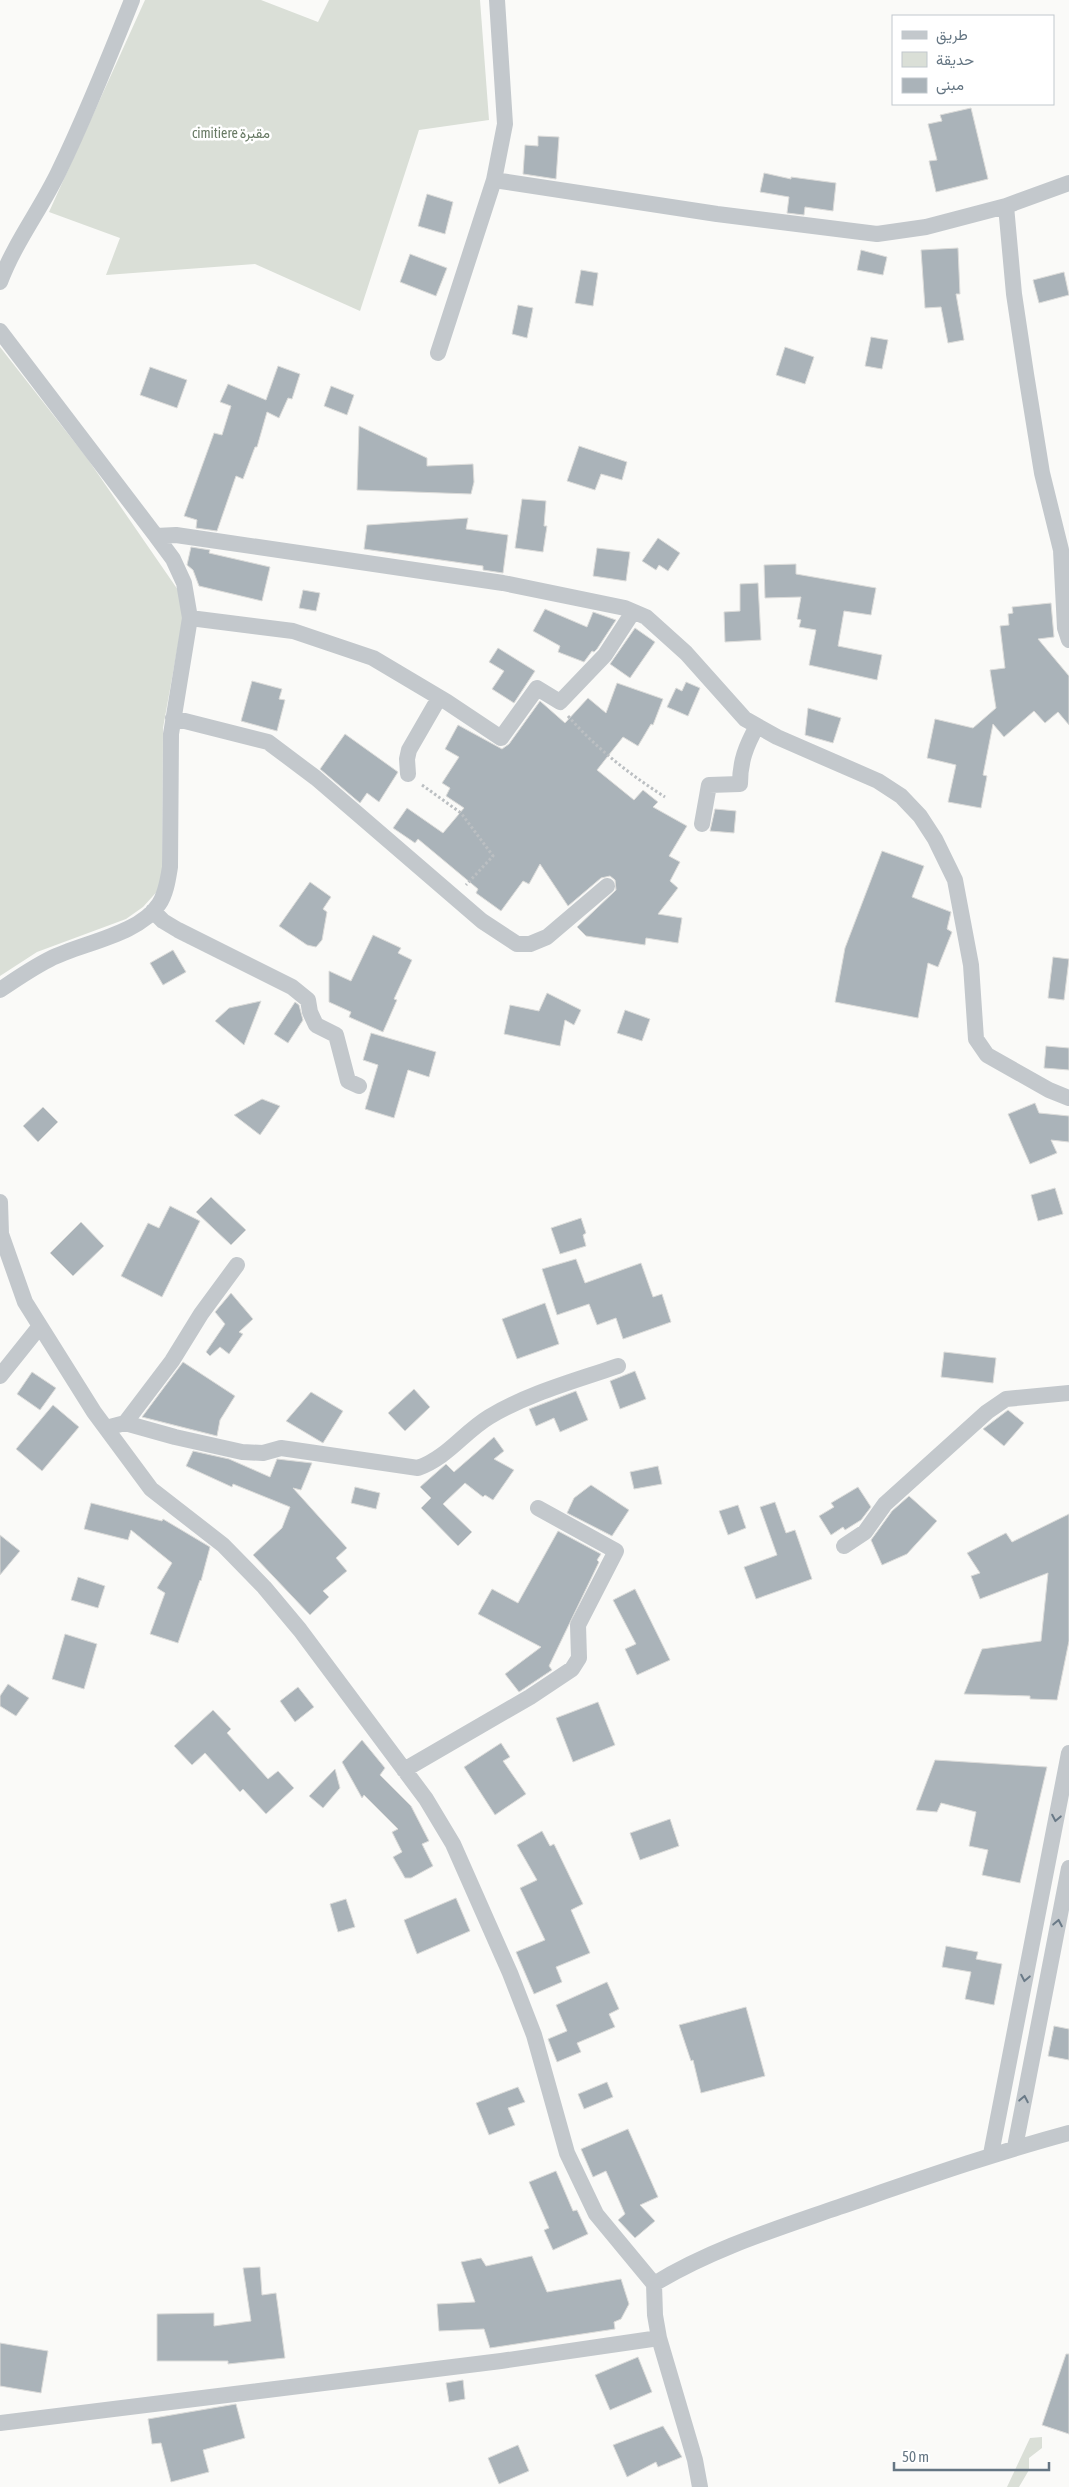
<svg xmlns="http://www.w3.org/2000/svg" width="1069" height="2487" font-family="'Asap Condensed',Vazirmatn,sans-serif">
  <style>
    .green { fill: #dadfd7 }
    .building { fill: #aab3b9; stroke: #dcdcda }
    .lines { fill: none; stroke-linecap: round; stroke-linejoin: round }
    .path { stroke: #bbbfc2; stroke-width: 3; stroke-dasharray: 2.5 2.5; stroke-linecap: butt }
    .minor { stroke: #c3c8cc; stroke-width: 16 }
    .oneway { stroke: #6a7a87 }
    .labels { text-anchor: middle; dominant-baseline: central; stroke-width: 5; stroke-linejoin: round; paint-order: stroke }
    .park-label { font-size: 14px; fill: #687a64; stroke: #fff }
  </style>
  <rect width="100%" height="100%" fill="#fafaf8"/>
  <path class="green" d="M145,0H261L318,22L329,0H480L489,120L419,130L360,311L255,264L106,275L120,238L49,212Z
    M0,347L87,458L178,590L183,617L163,728L162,886L143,907L126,919L37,952L0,976Z
    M1042,2437V2448L1029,2458V2470L1019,2487H1007L1030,2438Z"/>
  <path class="building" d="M971,108L988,179L936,192L929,161L937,160L928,124L942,121L940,115Z
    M538,136L559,137L556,179L523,174L525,145L538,146Z
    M764,173L791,179V177L836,183L833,211L805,207L804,215L787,213L789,197L760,192Z
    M427,194L453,202L445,234L418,226Z
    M958,248L960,294H956L964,340L948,343L941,307L925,308L921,250Z
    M861,250L887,257L883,275L857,270Z
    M410,254L447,268L436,296L400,282Z
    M581,270L598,273L593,306L575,303Z
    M1064,272L1069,295L1039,303L1033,280Z
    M518,305L533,308L527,338L512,334Z
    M871,337L888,340L882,369L865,366Z
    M785,347L814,357L805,384L776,375Z
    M278,366L300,374L292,399L288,398L279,418L267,412L257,447H255L243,479L236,476L217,531L196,528L197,520L184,516L214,433L222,435L231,406L220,402L228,384L266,400Z
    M150,367L187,380L177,408L140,395Z
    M331,386L354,395L347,415L324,406Z
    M359,426L427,458V466L473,464L474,482L471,494L357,490Z
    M579,446L627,462L622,480L601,474L595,490L567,481Z
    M522,499L546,501L544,526H547L543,552L515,548Z
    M468,518L466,529L508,535L503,573L483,570V566L364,549L367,525Z
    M658,538L680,553L668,571L659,565L656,570L642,561Z
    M191,547L210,550L209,553L270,567L262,601L199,586L193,570L187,565Z
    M597,548L630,552L626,581L593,576Z
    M796,564V574L876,588L871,615L844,611L838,646L882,655L877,680L809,665L816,630L799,627L801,620L797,619L801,597L765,598L764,565Z
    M758,583L761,640L725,642L724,612L740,611V584Z
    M303,590L320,593L316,611L299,608Z
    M1051,603L1054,637L1038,639L1069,676V725L1058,712L1045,723L1034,711L1004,737L993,724L983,775L987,776L981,808L948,802L956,765L927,758L935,719L973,728L996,708L990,670L1005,668L1000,626L1009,625L1008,614L1013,613L1012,607Z
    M545,609L587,627L593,612L616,620L597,649L594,652L592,651L584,662L558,652L560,646L533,631Z
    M635,628L655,642L630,678L610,664Z
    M498,648L535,671L514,703L492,689L504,671L489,662Z
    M252,681L282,689L279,699L285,700L277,731L241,721Z
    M686,682L700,688L688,716L667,707L676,688L682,691Z
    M617,683L663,699L653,725L651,724L638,746L623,737L597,770L634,800L643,790L658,802L653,807L687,826L669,856L680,862L670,881L678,888L658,914L682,918L678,943L646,938L645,945L586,936L577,927L616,890L615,880L610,876L601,878L568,906L540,864L529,884L523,881L501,911L476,893L478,889L418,839L415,843L393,828L407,808L443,833L464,808L446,796L450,788L442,783L459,757L445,749L458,725L502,749L509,744L540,701L565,723L588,698L606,713Z
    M808,708L841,718L833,743L805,735Z
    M345,734L398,772L379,802L367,793L360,803L320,769Z
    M715,809L736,811L734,833L710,831Z
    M882,851L924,866L912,897L951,912L947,929L952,932L938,967L928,963L918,1018L835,1002L845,948Z
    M310,882L331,897L323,909L327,912L322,940L316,947L307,945L279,926Z
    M373,935L401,948L398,953L412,960L394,999L397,1000L383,1032L349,1017L351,1012L329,1002V971L351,981Z
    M173,950L186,972L163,985L150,963Z
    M1053,957L1069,959L1064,1000L1048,998Z
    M547,993L581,1010L574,1025L565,1020L560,1046L504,1034L510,1005L539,1011Z
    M261,1001L244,1045L215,1021L229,1008Z
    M295,1002L299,1005L303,1020L288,1043L274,1034Z
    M625,1010L650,1019L642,1041L617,1033Z
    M371,1033L436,1052L429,1077L408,1070L394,1118L365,1109L378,1065L363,1060Z
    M1046,1046L1069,1048V1070L1044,1068Z
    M262,1099L280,1106L260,1135L234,1115Z
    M1035,1103L1039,1113L1069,1116V1142L1051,1140L1057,1153L1030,1164L1008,1114Z
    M43,1107L58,1122L38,1142L23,1126Z
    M1055,1188L1063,1214L1038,1221L1031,1195Z
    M211,1197L246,1230L231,1245L196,1212Z
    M170,1206L200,1221L162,1297L121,1276L148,1223L159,1228Z
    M581,1218L586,1233L583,1235L586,1246L560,1254L551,1228Z
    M81,1222L104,1246L73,1276L50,1253Z
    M576,1259L585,1283L641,1263L653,1297L662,1294L671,1322L623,1339L616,1318L597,1325L589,1304L557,1315L542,1269Z
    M231,1293L253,1319L239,1332L243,1334L229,1354L220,1347L210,1356L206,1352L225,1324L215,1312Z
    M545,1303L559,1344L517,1359L502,1319Z
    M944,1352L996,1358L993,1383L941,1377Z
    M183,1362L235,1396L220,1420L217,1436L142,1417Z
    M635,1371L646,1399L620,1409L610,1381Z
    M32,1372L56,1388L40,1410L17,1394Z
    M414,1389L430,1407L405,1431L388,1413Z
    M576,1391L588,1420L560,1432L554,1418L536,1426L529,1409Z
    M311,1392L343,1411L323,1443L286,1421Z
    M53,1405L79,1427L42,1471L16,1449Z
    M1008,1410L1024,1423L1004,1446L983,1429Z
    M494,1437L504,1451L494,1459L514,1470L493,1500L485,1495L483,1497L465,1483L443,1504L472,1532L458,1546L421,1508L431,1498L420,1487L446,1464L454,1472Z
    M193,1451L229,1459L270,1477L277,1459L312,1463L301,1490L293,1488L347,1548L336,1558L347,1571L323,1591L329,1597L310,1615L253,1555L282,1528L290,1507L233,1484L232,1487L186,1466Z
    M658,1466L662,1484L634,1489L630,1472Z
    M591,1485L629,1510L612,1536L567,1513L574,1498Z
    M355,1487L380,1493L376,1509L351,1503Z
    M858,1487L871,1507L861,1520L845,1530L843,1527L831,1535L819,1516L834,1507L831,1503Z
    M909,1496L937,1521L907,1554L882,1565L871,1540L892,1511Z
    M775,1502L786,1533L795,1530L812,1579L756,1599L744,1567L777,1555L760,1507Z
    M91,1503L162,1521L163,1519L210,1547L201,1581L200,1580L178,1643L150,1634L165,1593L157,1588L172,1563L131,1530L128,1540L84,1529Z
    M738,1505L746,1528L728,1535L719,1511Z
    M1069,1514V1641L1057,1700L1030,1699V1696L964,1694L982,1649L1041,1641L1048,1573L980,1599L971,1576L980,1573L967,1553L1006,1533L1012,1542Z
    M558,1531L601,1554L597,1560L599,1562L549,1666L552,1670L519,1692L505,1674L541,1647L478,1614L492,1589L518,1603Z
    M0,1535L20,1551L0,1575Z
    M78,1577L105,1586L98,1608L71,1600Z
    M635,1589L670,1660L637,1675L625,1649L636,1644L613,1600Z
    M65,1634L97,1644L84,1689L52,1679Z
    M8,1684L29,1698L16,1716L0,1706V1696Z
    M298,1687L314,1707L295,1722L280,1701Z
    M598,1702L615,1745L573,1762L556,1718Z
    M213,1710L231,1729L227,1733L268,1779L278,1771L294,1788L266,1814L243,1789L240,1792L205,1753L192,1765L174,1746Z
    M362,1740L385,1768L380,1775L411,1806L429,1841L422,1844L433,1866L411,1878H405L393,1857L402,1852L392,1832L398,1829L364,1795L362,1798L342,1762Z
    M501,1743L510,1757L503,1761L526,1794L495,1815L464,1767Z
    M935,1760L1047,1767L1020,1883L982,1875L988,1850L969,1846L976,1812L941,1803L937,1812L916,1810Z
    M335,1769L340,1788L323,1808L309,1796Z
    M670,1819L679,1846L640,1860L630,1833Z
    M542,1831L550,1846L554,1844L583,1904L571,1910L590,1953L556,1967L562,1982L534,1994L516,1952L545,1940L520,1888L537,1880L517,1845Z
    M456,1898L470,1931L417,1954L404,1920Z
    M346,1899L355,1927L338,1932L330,1904Z
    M946,1946L978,1952L976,1959L1002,1964L994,2005L965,1999L971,1972L942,1967Z
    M607,1982L619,2009L609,2014L615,2027L577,2043L581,2052L557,2062L548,2039L567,2031L556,2005Z
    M746,2007L765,2076L701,2093L693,2060L691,2061L679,2025Z
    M1054,2026L1069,2029V2060L1048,2056Z
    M607,2082L613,2097L584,2109L578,2094Z
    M518,2087L525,2102L508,2108L515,2125L489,2135L476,2103Z
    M628,2129L658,2197L640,2205L655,2221L635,2238L618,2220L625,2214L606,2171L593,2177L581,2149Z
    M556,2171L573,2211L577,2210L588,2234L553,2250L544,2230L549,2228L529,2182Z
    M532,2256L547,2292L621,2279L629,2304L621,2319L614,2322L615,2329L490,2348L484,2329L439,2331L437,2304L475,2302L461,2262L481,2258L486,2266Z
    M260,2267L262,2295L276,2293L285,2358L228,2364V2361H157V2314L214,2313V2326L251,2321L243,2268Z
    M0,2343L48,2351L41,2393L0,2386Z
    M1066,2354H1069V2434L1042,2425Z
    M638,2357L652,2392L610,2410L595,2375Z
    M463,2380L465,2399L449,2402L446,2383Z
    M236,2404L245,2438L203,2450L209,2472L171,2482L161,2443L152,2444L148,2419Z
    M663,2426L682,2457L658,2467L656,2462L627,2477L613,2445Z
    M518,2445L529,2471L499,2484L488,2458Z"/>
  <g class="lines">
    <path class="path" d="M568,716C596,748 629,774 665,797
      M422,785L461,813L493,856L466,885"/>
    <path class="minor" d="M494,180L717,214L877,234L926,227L1006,206L1069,183
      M1006,206L1014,294L1026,374L1042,473L1061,550L1065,628L1069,640
      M0,282C15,242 41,209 59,171C86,115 109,58 132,0
      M0,331L156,536
      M438,353L494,180L505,124L497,0
      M190,618L293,631L373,658L447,702L501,738L537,688L560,702L605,655L633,612
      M173,718L268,742L316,778L482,921L517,944H530L547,937L607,886
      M408,774L407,759L409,750L439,698
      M702,824L709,785L740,784C740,761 746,746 757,726
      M153,911L163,921L178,930L292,987L308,1000L310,1012L316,1025L336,1035L348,1081L359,1086
      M0,990C16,979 32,968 50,959C81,943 139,935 159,904C166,894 168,879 170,867L171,734L190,618L184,583L173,559L156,536L176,535L503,583L625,608L646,617L686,653L745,719L777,737L878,781L901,796L920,816L935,839L955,880L971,965L976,1039L987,1055L1049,1090L1069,1098
      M0,1202L1,1234L25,1302L94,1412L151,1489L223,1545L264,1587L300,1630L426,1799L453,1844L510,1973L534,2035L567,2153L596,2214L654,2284
      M0,1376L40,1326
      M125,1423L172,1361L201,1314L237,1265
      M106,1428L125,1423L175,1437L242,1452L263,1453L281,1448L418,1468C448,1457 463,1433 489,1417C529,1393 575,1381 618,1366
      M844,1546L865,1532L885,1504L987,1412L1006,1399L1069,1393
      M404,1770L530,1697L572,1669L579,1658L578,1625L616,1551L538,1508
      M1015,2147L1069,1868
      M991,2154L1069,1753
      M0,2423L501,2361L659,2338
      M700,2487L695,2460L659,2338L655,2315L654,2284C711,2249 776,2229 839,2207C915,2181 991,2154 1069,2133"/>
  </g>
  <defs><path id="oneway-chevron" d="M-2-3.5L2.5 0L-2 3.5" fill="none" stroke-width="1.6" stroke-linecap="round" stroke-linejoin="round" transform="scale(1.25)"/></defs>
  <g class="oneway">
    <use href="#oneway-chevron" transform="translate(1056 1818) rotate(101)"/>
    <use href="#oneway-chevron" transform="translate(1058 1923) rotate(-79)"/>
    <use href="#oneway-chevron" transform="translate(1025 1978) rotate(101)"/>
    <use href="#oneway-chevron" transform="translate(1024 2099) rotate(-79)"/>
  </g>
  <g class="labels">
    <g class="park-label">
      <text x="231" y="133">cimitiere مقبرة</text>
    </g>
  </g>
  <rect x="892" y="15" width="162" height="90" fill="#ffffff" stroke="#c1c8cd"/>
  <rect x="902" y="31" width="25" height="8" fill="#c3c8cc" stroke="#c1c8cd"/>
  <text x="936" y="40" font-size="15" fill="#657683">طريق</text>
  <rect x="902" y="52" width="25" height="15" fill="#dadfd7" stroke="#c1c8cd"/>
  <text x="936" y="65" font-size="15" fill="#657683">حديقة</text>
  <rect x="902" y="78" width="25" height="15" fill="#aab3b9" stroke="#c1c8cd"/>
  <text x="936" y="90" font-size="15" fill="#657683">مبنى</text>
  <path d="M894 2462v8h155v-8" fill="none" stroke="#657683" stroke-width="2.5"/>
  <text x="902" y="2462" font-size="15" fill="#657683" stroke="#ffffff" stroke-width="4" paint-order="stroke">50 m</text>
</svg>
